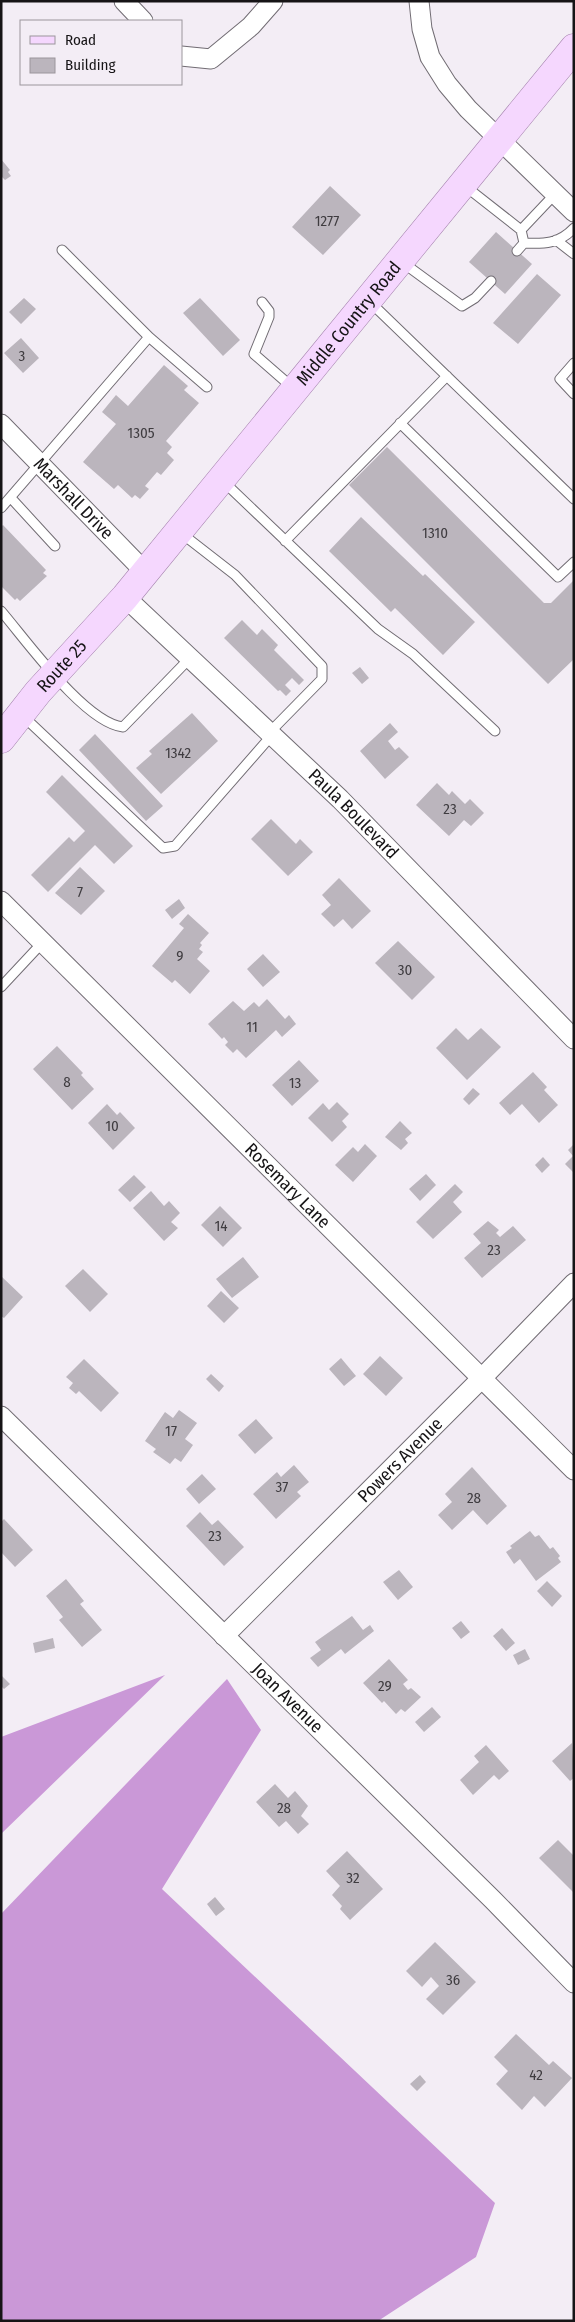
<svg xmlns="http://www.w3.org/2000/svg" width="575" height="2322" font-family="'Fira Sans Condensed',sans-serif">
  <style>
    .forest { fill: #ca98d7 }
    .building { fill: #bbb5bd }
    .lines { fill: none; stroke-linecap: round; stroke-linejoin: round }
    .lane-casing { stroke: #716c73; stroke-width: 11 }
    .street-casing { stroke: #716c73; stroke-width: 21 }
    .primary-casing { stroke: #a381ac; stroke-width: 29 }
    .lane { stroke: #fff; stroke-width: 9 }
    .street { stroke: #fff; stroke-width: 19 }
    .primary { stroke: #f5d7fe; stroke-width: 28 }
    .labels { text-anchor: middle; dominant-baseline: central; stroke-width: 4; stroke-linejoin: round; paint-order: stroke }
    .number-label { font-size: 15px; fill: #3f3c40 }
    .street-label { font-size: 18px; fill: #161416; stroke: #f3edf5 }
  </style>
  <rect width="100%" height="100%" fill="#f3edf5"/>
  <path class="forest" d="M165,1675L1,1834V1737Z
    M227,1679L261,1730L162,1889L495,2203L476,2257L378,2321H1V1914Z"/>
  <path class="building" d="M1,159L10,170L8,172L11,176L5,180L1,176Z
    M330,186L361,215L323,255L292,227Z
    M496,232L532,264L505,294L469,262Z
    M537,274L561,295L518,344L493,323Z
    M24,298L36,309L21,324L9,312Z
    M200,298L240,340L223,356L183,313Z
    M21,338L39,358L23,373L4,353Z
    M164,365L188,386L184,390L199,403L166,441L172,447L167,453L174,460L161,475L157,472L145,486L149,489L140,499L135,495L132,498L118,485L114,489L83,462L116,424L102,412L116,395L128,406Z
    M387,447L544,603H551L574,580V659L548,684L349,485Z
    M361,517L423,576L425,574L475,622L443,655L395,608L391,612L329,551Z
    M3,525L46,570L43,573L47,576L20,601L17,598L15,600L1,586V527Z
    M242,620L257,635L262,629L278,645L274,650L304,680L299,685L292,678L285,685L291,691L286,696L280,690L278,691L224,638Z
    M360,667L369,678L362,684L352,673Z
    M192,713L218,741L161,794L136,768L152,754L149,751Z
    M390,723L398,732L388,741L395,750L399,747L409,757L385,779L360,751Z
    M95,734L163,806L146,821L79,750Z
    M62,775L133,846L114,864L95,845L48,892L31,875L69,837L74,842L85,831L46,792Z
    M437,783L449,795L452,791L465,804L470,799L484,813L471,826L464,820L449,836L416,805Z
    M271,819L296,844L300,839L313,852L288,876L251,839Z
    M80,867L105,891L81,915L55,893Z
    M339,878L371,911L352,929L343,919L334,927L321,914L331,905L322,895Z
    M179,899L185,908L172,919L165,910Z
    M188,914L209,933L200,943L202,945L199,949L203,952L197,959L210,971L190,994L175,980L172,983L152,966L184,928L179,924Z
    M398,941L435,977L412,1000L375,963Z
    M263,954L280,972L263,987L247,969Z
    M267,999L285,1019L289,1015L296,1024L282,1037L276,1030L246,1058L237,1049L233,1053L225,1045L228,1042L224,1037L222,1039L208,1024L233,1001L244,1011L254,1002L259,1007Z
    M456,1028L468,1040L481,1028L501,1047L467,1080L436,1048Z
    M57,1046L83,1073L81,1075L94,1089L72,1110L33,1069Z
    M299,1060L319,1081L292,1106L272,1085Z
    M533,1072L547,1087L544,1090L558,1105L539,1123L522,1104L510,1115L499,1103Z
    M473,1088L480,1094L469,1105L463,1099Z
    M337,1102L349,1114L342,1121L347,1127L332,1142L308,1118L323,1103L329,1110Z
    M107,1104L117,1115L120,1112L135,1128L113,1150L88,1123Z
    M400,1121L412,1133L405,1139L408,1143L401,1150L385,1137Z
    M365,1144L377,1156L353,1182L335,1165L353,1147L358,1152Z
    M574,1144V1173L565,1164L573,1156L568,1150Z
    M543,1157L550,1165L542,1173L535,1165Z
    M426,1174L436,1185L420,1201L409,1189Z
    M134,1175L146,1187L130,1202L118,1190Z
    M455,1184L463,1192L453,1202L462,1212L433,1239L416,1222Z
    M151,1191L164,1206L169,1201L180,1213L171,1222L178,1228L164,1241L133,1208Z
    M220,1206L242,1228L223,1247L201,1225Z
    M488,1221L499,1230L496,1233L500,1237L513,1226L526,1240L482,1278L464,1258L481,1243L473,1234Z
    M243,1257L259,1277L232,1298L216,1279Z
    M83,1269L108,1294L90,1312L65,1286Z
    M1,1276L23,1297L4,1318L1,1316Z
    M221,1291L239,1308L224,1323L207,1306Z
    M380,1356L403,1378L386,1396L363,1374Z
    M341,1358L356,1376L344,1386L329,1369Z
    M84,1359L119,1393L101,1412L79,1391L76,1394L69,1388L73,1383L66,1377Z
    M211,1374L224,1386L219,1392L206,1379Z
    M179,1410L197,1423L185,1439L193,1445L181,1462L175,1458L170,1464L153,1452L156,1449L145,1441L165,1412L173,1418Z
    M256,1419L273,1438L255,1454L238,1435Z
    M294,1465L309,1482L297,1492L301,1496L276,1519L253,1494L277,1472L281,1477Z
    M472,1467L507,1506L487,1525L473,1510L452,1530L438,1515L452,1502L445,1494Z
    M202,1474L216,1489L199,1504L186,1489Z
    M200,1512L212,1525L218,1520L244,1547L224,1566L186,1526Z
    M4,1519L33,1550L15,1567L1,1552V1522Z
    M530,1531L535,1537L539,1535L550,1549L553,1547L560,1556L558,1558L561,1562L536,1581L520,1559L514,1564L506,1552L512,1548L510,1546Z
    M399,1570L413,1587L398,1600L383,1582Z
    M66,1579L84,1601L80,1604L102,1630L82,1647L59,1620L63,1617L46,1596Z
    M547,1581L562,1596L552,1607L537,1591Z
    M352,1616L363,1630L370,1625L374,1631L345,1654L341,1649L318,1667L310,1658L321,1650L315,1642Z
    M461,1621L470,1632L461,1639L452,1628Z
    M502,1628L515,1643L506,1651L493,1636Z
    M53,1638L55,1648L35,1653L33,1643Z
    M525,1649L530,1659L518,1665L513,1655Z
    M389,1659L408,1680L403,1684L408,1690L411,1688L421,1697L405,1712L401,1709L396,1714L384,1701L382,1703L363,1683Z
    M1,1675L10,1684L4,1689L1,1686Z
    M432,1707L441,1717L424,1732L415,1722Z
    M572,1743L574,1778L570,1781L552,1761Z
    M486,1745L509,1771L499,1780L494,1775L473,1795L460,1780L479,1762L474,1756Z
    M275,1784L288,1798L295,1791L308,1806L301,1816L309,1824L298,1834L286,1821L279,1827L256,1802Z
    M558,1840L574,1856V1893L539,1858Z
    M347,1851L383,1889L350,1920L340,1909L342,1906L332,1895L340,1886L326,1871Z
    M215,1897L225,1909L216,1916L207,1904Z
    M435,1942L476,1982L443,2015L426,1999L439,1986L431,1977L422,1987L406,1971Z
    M516,2034L549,2065L553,2061L572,2078L545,2107L534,2096L522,2110L496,2084L508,2071L494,2057Z
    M420,2075L426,2082L417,2091L410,2084Z"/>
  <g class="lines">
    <defs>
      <path id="lane" d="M465,186L521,230L524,243L517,251
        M521,230L555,194
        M556,240L574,254
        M524,243C544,244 559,244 574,228
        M402,262L462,306L475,298L491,281
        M369,301L574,499
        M262,302L269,311V317L254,354L293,388
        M149,337L207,387
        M574,363L560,379L574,394
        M400,423L558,577L574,562
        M224,482L378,629L413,654L495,731
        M11,498L55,546
        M1,508L149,337L62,250
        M181,533L235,575L322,666V679L269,733
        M285,541L447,376
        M1,611C26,640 85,723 123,727L190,658
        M23,716L163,848L175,846L272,735
        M1,987L43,942"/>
      <g id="street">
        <path d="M124,1L143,21"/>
        <path d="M419,1L422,29L430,57L447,84L468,109L574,212"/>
        <path d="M181,56L211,59L251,26L273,1"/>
        <path id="s1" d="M1,424L145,572"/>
        <path id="s2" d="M125,597L340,799L574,1039"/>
        <path id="s3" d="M1,901L574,1470"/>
        <path id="s4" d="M1,1416L493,1900L574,1983"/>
        <path id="s5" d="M224,1636L481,1379L574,1283"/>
      </g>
      <g id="primary">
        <path id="s6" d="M1,739L38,692L125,597L574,48"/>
      </g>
    </defs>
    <use href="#lane" class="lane-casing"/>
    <use href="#street" class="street-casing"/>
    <use href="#primary" class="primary-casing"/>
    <use href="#lane" class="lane"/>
    <use href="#street" class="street"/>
    <use href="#primary" class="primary"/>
  </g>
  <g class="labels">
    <g class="number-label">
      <text x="327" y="221">1277</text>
      <text x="22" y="356">3</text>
      <text x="141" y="433">1305</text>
      <text x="435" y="533">1310</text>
      <text x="178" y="753">1342</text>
      <text x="450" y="809">23</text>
      <text x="80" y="892">7</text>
      <text x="180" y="956">9</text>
      <text x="405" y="970">30</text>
      <text x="252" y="1027">11</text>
      <text x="67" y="1082">8</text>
      <text x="295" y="1083">13</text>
      <text x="112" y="1126">10</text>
      <text x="221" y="1226">14</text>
      <text x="494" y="1250">23</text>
      <text x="171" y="1431">17</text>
      <text x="282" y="1487">37</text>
      <text x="474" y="1498">28</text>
      <text x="215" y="1536">23</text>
      <text x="385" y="1686">29</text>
      <text x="284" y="1808">28</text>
      <text x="353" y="1878">32</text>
      <text x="453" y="1980">36</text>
      <text x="536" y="2075">42</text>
    </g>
    <g class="street-label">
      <text stroke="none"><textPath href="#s6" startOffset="542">Middle Country Road</textPath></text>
      <text stroke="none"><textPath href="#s1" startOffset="104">Marshall Drive</textPath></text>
      <text stroke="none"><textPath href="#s6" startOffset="95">Route 25</textPath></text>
      <text stroke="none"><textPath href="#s2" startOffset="315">Paula Boulevard</textPath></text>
      <text stroke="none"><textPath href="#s3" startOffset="404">Rosemary Lane</textPath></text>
      <text stroke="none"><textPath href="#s5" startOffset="249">Powers Avenue</textPath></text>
      <text stroke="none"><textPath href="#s4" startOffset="402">Joan Avenue</textPath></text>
    </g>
  </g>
  <rect width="575" height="2322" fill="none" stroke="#161416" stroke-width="5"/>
  <rect x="20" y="20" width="162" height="65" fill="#f3edf5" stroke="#9b969c"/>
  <rect x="30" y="36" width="25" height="8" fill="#f5d7fe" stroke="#9b969c"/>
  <text x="65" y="45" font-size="15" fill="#161416">Road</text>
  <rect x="30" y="58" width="25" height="15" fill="#bbb5bd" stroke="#9b969c"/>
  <text x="65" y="70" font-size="15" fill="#161416">Building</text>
</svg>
